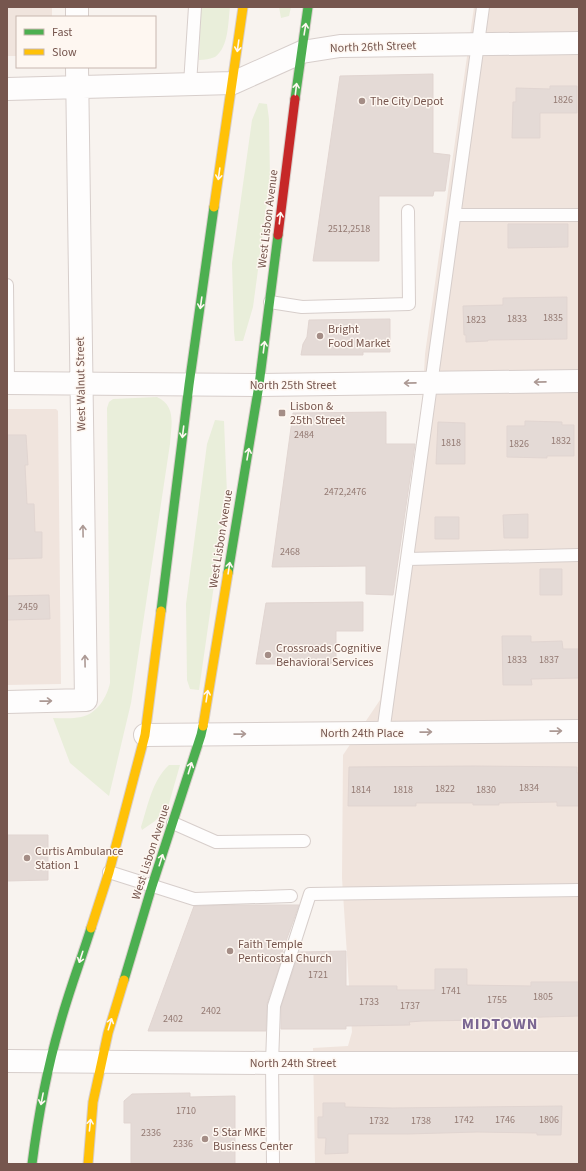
<svg xmlns="http://www.w3.org/2000/svg" width="586" height="1171" font-family="'Source Sans 3',sans-serif">
  <style>
    .residential { fill: #f0e4dd }
    .green { fill: #e9eeda }
    .building { fill: #e4dad6; stroke: #e1d5d1 }
    .lines { fill: none; stroke-linecap: round; stroke-linejoin: round }
    .lane-casing { stroke: #d7cecb; stroke-width: 14 }
    .street-casing { stroke: #d7cecb; stroke-width: 24 }
    .fast-casing { stroke: #d8ceca; stroke-width: 11 }
    .slow-casing { stroke: #d8ceca; stroke-width: 11 }
    .jam-casing { stroke: #d8ceca; stroke-width: 11 }
    .lane { stroke: #fefdfd; stroke-width: 12 }
    .street { stroke: #fefdfd; stroke-width: 22 }
    .fast { stroke: #4caf50; stroke-width: 9 }
    .slow { stroke: #ffc107; stroke-width: 9 }
    .jam { stroke: #c62828; stroke-width: 9 }
    .oneway { stroke: #fef7f1 }
    .oneway2 { stroke: #ac9994 }
    .poi-dot { fill: #a48d86; stroke: #fef7f1; stroke-width: 1.5 }
    .labels { text-anchor: middle; dominant-baseline: central; stroke-width: 3; stroke-linejoin: round; paint-order: stroke }
    .number-label { font-size: 10px; fill: #937972 }
    .street-label { font-size: 12px; fill: #76564e; stroke: #fef7f1 }
    .poi-label { font-size: 12px; fill: #76564e; stroke: #fef7f1; text-anchor: start }
    .district-label { font-size: 16px; font-weight: bold; letter-spacing: 1px; fill: #7b6692; stroke: #fef7f1 }
  </style>
  <rect width="100%" height="100%" fill="#f8f3ef"/>
  <path class="residential" d="M7,7H52V17H17V56H7Z
    M474,7H579V1164H315L313,1048L348,1046L352,1032L342,878L343,755L380,700L422,411L425,354Z
    M7,409H56L58,411L61,684L7,685Z"/>
  <path class="green" d="M201,7H230C228,22 229,47 215,57C210,59 205,60 199,60Z
    M279,7H291L289,16L281,18Z
    M259,103L267,104L269,119L270,181L253,307L243,341H235L234,332L232,263L252,120Z
    M157,397C177,406 171,426 170,444L131,703L109,796L70,763L53,718C62,718 72,719 81,717C97,714 107,697 110,683L107,408L109,402L113,399Z
    M215,420L224,421L227,494L199,690L190,689L187,680L186,604L207,444Z
    M169,765H180L168,807L155,821L142,830L141,827C148,805 152,781 169,765Z"/>
  <path class="building" d="M433,74V153L450,155L445,191H434L433,196H379V261H313L340,76Z
    M550,86H577V113H540V138H512L513,102H516V88L550,89Z
    M508,224H568V247L508,248Z
    M567,297V339L488,340V341L466,342V335H464L463,306L503,305V298Z
    M390,319V352H363V355H301L303,344L307,337L309,320Z
    M386,412V444H415L393,595L366,594V566L272,567L293,413Z
    M525,421L562,422V425H574V456H547V458L507,457V426H525Z
    M438,422L465,423V464H436Z
    M7,435H26L28,465H25L27,504H34L35,532H42V558L7,559Z
    M528,514V538H504L503,515Z
    M435,517H459V539H435Z
    M540,569H562V595H540Z
    M49,595L50,619L7,620V596Z
    M363,602V631H336V664H256L266,603Z
    M502,636H531V642L562,641L563,649H579V678L531,679L532,685H503Z
    M475,766L577,767V773H579V806H557V802L499,803V805H473V803H416V806H348L349,767Z
    M7,835H48V880L7,881Z
    M235,905H299L282,952H284L267,1004L266,1031H148L194,906Z
    M346,951V986H397V990H435V969H467V985L531,986V982H579V1016L508,1018V1022H486V1020L422,1021L409,1022L410,1025L346,1026V1029H281V1007L299,952Z
    M190,1093V1097L235,1096V1164H131V1123H124V1101L132,1094Z
    M323,1103H345V1107L392,1108L562,1106L561,1135H537V1133L477,1132L407,1134H348V1153L325,1154L326,1138H318V1117H323Z"/>
  <g class="lines">
    <defs>
      <path id="lane" d="M190,84L195,7
        M455,215H579
        M7,285L8,383
        M270,302L302,307L409,304L408,211
        M408,559L579,555
        M383,733L483,7
        M173,823L216,842L304,841
        M109,872L194,899L291,896
        M273,1164L272,1063L274,1006L310,894L579,890"/>
      <path id="street" d="M77,7V17
        M7,89L233,83L302,52L340,46L579,43
        M7,383L259,385L579,381
        M7,702L86,700L77,67
        M145,735L579,731
        M7,1061L272,1063H579"/>
      <path id="fast" d="M295,99L308,7
        M228,573L259,385L278,235
        M161,611L189,385L214,207
        M124,980L152,886L201,735L203,726
        M32,1164C38,1117 47,1069 60,1024C69,991 81,960 91,928"/>
      <path id="slow" d="M214,207L243,7
        M203,726L228,573
        M91,928L109,872L145,735L161,611
        M88,1164L93,1102L108,1033L124,980"/>
      <path id="jam" d="M278,235L295,99"/>
    </defs>
    <use href="#lane" class="lane-casing"/>
    <use href="#street" class="street-casing"/>
    <use href="#fast" class="fast-casing"/>
    <use href="#slow" class="slow-casing"/>
    <use href="#jam" class="jam-casing"/>
    <use href="#lane" class="lane"/>
    <use href="#street" class="street"/>
    <use href="#fast" class="fast"/>
    <use href="#slow" class="slow"/>
    <use href="#jam" class="jam"/>
  </g>
  <defs><path id="oneway-shaft" d="M-6 0H5M1.5-3L5.5 0L1.5 3" fill="none" stroke-width="1.6" stroke-linecap="round" stroke-linejoin="round"/></defs>
  <g class="oneway">
    <use href="#oneway-shaft" transform="translate(305 29) rotate(-81)"/>
    <use href="#oneway-shaft" transform="translate(238 46) rotate(98)"/>
    <use href="#oneway-shaft" transform="translate(296 89) rotate(-83)"/>
    <use href="#oneway-shaft" transform="translate(219 174) rotate(98)"/>
    <use href="#oneway-shaft" transform="translate(280 218) rotate(-83)"/>
    <use href="#oneway-shaft" transform="translate(201 303) rotate(98)"/>
    <use href="#oneway-shaft" transform="translate(264 347) rotate(-83)"/>
    <use href="#oneway-shaft" transform="translate(183 432) rotate(97)"/>
    <use href="#oneway-shaft" transform="translate(248 454) rotate(-80)"/>
    <use href="#oneway-shaft" transform="translate(229 568) rotate(-81)"/>
    <use href="#oneway-shaft" transform="translate(207 696) rotate(-81)"/>
    <use href="#oneway-shaft" transform="translate(190 768) rotate(-73)"/>
    <use href="#oneway-shaft" transform="translate(161 860) rotate(-72)"/>
    <use href="#oneway-shaft" transform="translate(81 957) rotate(108)"/>
    <use href="#oneway-shaft" transform="translate(110 1024) rotate(-73)"/>
    <use href="#oneway-shaft" transform="translate(42 1099) rotate(101)"/>
    <use href="#oneway-shaft" transform="translate(90 1125) rotate(-84)"/>
  </g>
  <g class="oneway2">
    <use href="#oneway-shaft" transform="translate(540 382) rotate(179)"/>
    <use href="#oneway-shaft" transform="translate(410 383) rotate(179)"/>
    <use href="#oneway-shaft" transform="translate(83 531) rotate(-91)"/>
    <use href="#oneway-shaft" transform="translate(85 661) rotate(-91)"/>
    <use href="#oneway-shaft" transform="translate(46 701) rotate(-1)"/>
    <use href="#oneway-shaft" transform="translate(556 731) rotate(-1)"/>
    <use href="#oneway-shaft" transform="translate(426 732) rotate(-1)"/>
    <use href="#oneway-shaft" transform="translate(240 734) rotate(-1)"/>
  </g>
  <g class="poi-dot">
    <circle cx="362" cy="101" r="4"/>
    <circle cx="320" cy="336" r="4"/>
    <rect x="278" y="409" width="8" height="8" rx="2"/>
    <circle cx="268" cy="655" r="4"/>
    <circle cx="27" cy="858" r="4"/>
    <circle cx="230" cy="951" r="4"/>
    <circle cx="205" cy="1139" r="4"/>
  </g>
  <g class="labels">
    <g class="number-label">
      <text x="563" y="100">1826</text>
      <text x="349" y="229">2512,2518</text>
      <text x="553" y="318">1835</text>
      <text x="517" y="319">1833</text>
      <text x="476" y="320">1823</text>
      <text x="304" y="435">2484</text>
      <text x="561" y="441">1832</text>
      <text x="451" y="443">1818</text>
      <text x="519" y="444">1826</text>
      <text x="345" y="492">2472,2476</text>
      <text x="290" y="552">2468</text>
      <text x="28" y="607">2459</text>
      <text x="517" y="660">1833</text>
      <text x="549" y="660">1837</text>
      <text x="529" y="788">1834</text>
      <text x="445" y="789">1822</text>
      <text x="361" y="790">1814</text>
      <text x="403" y="790">1818</text>
      <text x="486" y="790">1830</text>
      <text x="318" y="975">1721</text>
      <text x="451" y="991">1741</text>
      <text x="543" y="997">1805</text>
      <text x="497" y="1000">1755</text>
      <text x="369" y="1002">1733</text>
      <text x="410" y="1006">1737</text>
      <text x="211" y="1011">2402</text>
      <text x="173" y="1019">2402</text>
      <text x="186" y="1111">1710</text>
      <text x="464" y="1120">1742</text>
      <text x="505" y="1120">1746</text>
      <text x="549" y="1120">1806</text>
      <text x="379" y="1121">1732</text>
      <text x="421" y="1121">1738</text>
      <text x="151" y="1133">2336</text>
      <text x="183" y="1144">2336</text>
    </g>
    <g class="street-label">
      <text transform="translate(373 47) rotate(-2)">North 26th Street</text>
      <text transform="translate(268 219) rotate(-83)">West Lisbon Avenue</text>
      <text transform="translate(81 384) rotate(-91)">West Walnut Street</text>
      <text x="293" y="385">North 25th Street</text>
      <text transform="translate(221 539) rotate(-81)">West Lisbon Avenue</text>
      <text x="362" y="733">North 24th Place</text>
      <text transform="translate(151 852) rotate(-72)">West Lisbon Avenue</text>
      <text x="293" y="1063">North 24th Street</text>
    </g>
    <g class="poi-label">
      <text x="370" y="101">The City Depot</text>
      <text x="328" y="329">Bright<tspan x="328" dy="14">Food Market</tspan></text>
      <text x="290" y="406">Lisbon &amp;<tspan x="290" dy="14">25th Street</tspan></text>
      <text x="276" y="648">Crossroads Cognitive<tspan x="276" dy="14">Behavioral Services</tspan></text>
      <text x="35" y="851">Curtis Ambulance<tspan x="35" dy="14">Station 1</tspan></text>
      <text x="238" y="944">Faith Temple<tspan x="238" dy="14">Penticostal Church</tspan></text>
      <text x="213" y="1132">5 Star MKE<tspan x="213" dy="14">Business Center</tspan></text>
    </g>
    <g class="district-label">
      <text x="500" y="1024">MIDTOWN</text>
    </g>
  </g>
  <rect width="586" height="1171" fill="none" stroke="#76564e" stroke-width="16"/>
  <rect x="16" y="16" width="140" height="52" fill="#fef7f1" stroke="#c8b7b0"/>
  <rect x="24" y="29" width="20" height="6" fill="#4caf50" stroke="#c8b7b0"/>
  <text x="52" y="36" font-size="12" fill="#76564e">Fast</text>
  <rect x="24" y="49" width="20" height="6" fill="#ffc107" stroke="#c8b7b0"/>
  <text x="52" y="56" font-size="12" fill="#76564e">Slow</text>
</svg>
